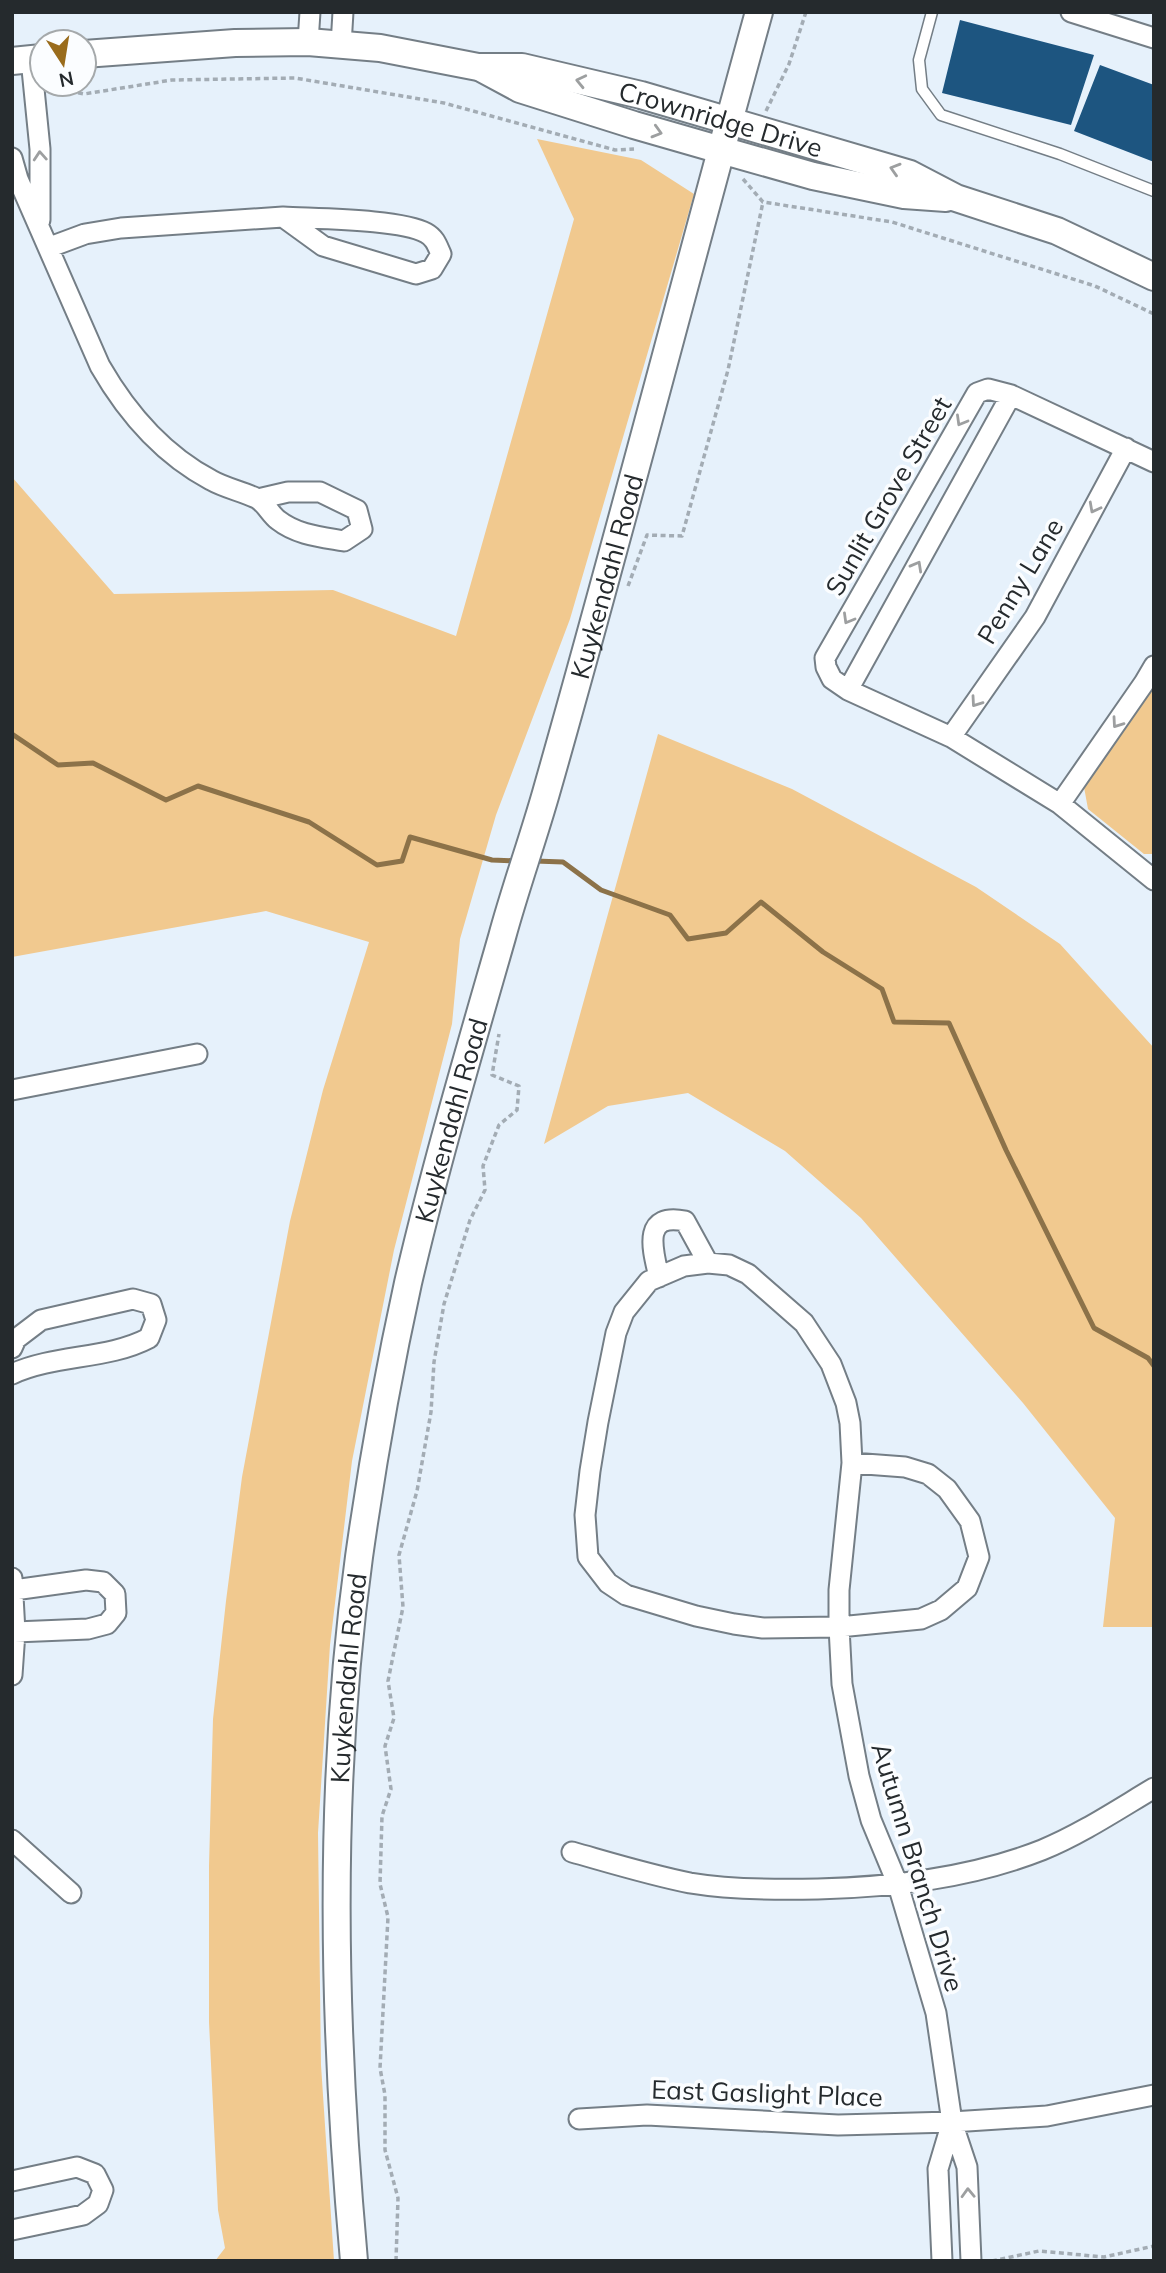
<svg xmlns="http://www.w3.org/2000/svg" width="1166" height="2273" font-family="Mulish,sans-serif">
  <style>
    .green { fill: #f1c98f }
    .lines { fill: none; stroke-linecap: round; stroke-linejoin: round }
    .stream { stroke: #8c7249; stroke-width: 5 }
    .building { fill: #1d5580 }
    .lane-casing { stroke: #747e86; stroke-width: 13 }
    .street-casing { stroke: #747e86; stroke-width: 23 }
    .secondary-casing { stroke: #747e86; stroke-width: 30 }
    .path { stroke: #a3acb4; stroke-width: 3.5; stroke-dasharray: 5 3.5; stroke-linecap: butt }
    .lane { stroke: #fff; stroke-width: 10 }
    .street { stroke: #fff; stroke-width: 19 }
    .secondary { stroke: #fff; stroke-width: 26 }
    .oneway { stroke: #9d9fa0 }
    .labels { text-anchor: middle; dominant-baseline: central; stroke-width: 7; stroke-linejoin: round; paint-order: stroke }
    .street-label { font-size: 26px; fill: #252a2d; stroke: #fbfdff }
  </style>
  <rect width="100%" height="100%" fill="#e6f1fb"/>
  <path class="green" d="M537,139L641,160L694,194L570,619L496,815L460,939L452,1024L394,1250L352,1461L330,1645L318,1833L321,2065L334,2261H215L225,2248L218,2210L209,2022V1866L213,1719L226,1601L242,1477L290,1221L323,1090L369,942L266,911L12,957V477L114,594L333,590L456,636L574,219Z
    M1154,687V854H1144L1088,809L1084,787Z
    M658,734L792,789L976,887L1060,944L1154,1048V1627H1103L1115,1518L1023,1403L861,1218L785,1151L688,1093L608,1106L544,1144Z"/>
  <g class="lines">
    <path class="stream" d="M12,734L58,765L93,763L166,800L198,786L309,822L377,865L402,861L410,837L492,860L518,861
      M535,861L563,862L601,890L670,915L688,939L726,933L761,902L823,952L882,989L894,1022L949,1023L1006,1150L1094,1328L1148,1358L1154,1366"/>
  </g>
  <path class="building" d="M960,20L1094,55L1071,125L942,93Z
    M1100,65L1154,85V162L1074,131Z"/>
  <g class="lines">
    <defs>
      <path id="lane" d="M932,12L919,60L922,89L941,115L1060,154L1154,191"/>
      <path id="street" d="M1071,12L1154,38
        M308,42L310,12
        M341,45L343,12
        M31,59L40,149V220
        M12,158L18,179L100,366C127,413 162,454 211,480C225,488 241,491 256,498C265,502 270,514 278,520C297,535 321,537 344,541L362,529L357,510L320,492H288L258,499
        M283,217C315,219 401,219 426,233C435,238 437,245 441,254L432,269L416,274L323,246Z
        M50,247L85,234L121,228L283,217
        M1154,462L1011,395L988,389L977,393L825,658L826,667L832,679L848,690L951,737L1060,804L1154,880
        M848,690L1011,395
        M951,737L1035,617L1126,448
        M1060,804L1144,683L1154,666
        M12,1090L197,1054
        M659,1277C653,1251 641,1212 685,1221L708,1263
        M12,1348L16,1339L41,1320L133,1299L151,1304L156,1320L149,1338C107,1360 56,1354 12,1374
        M852,1463L905,1467L928,1474L947,1489L970,1521L979,1557L967,1588L941,1610L921,1619L839,1627L763,1628L734,1624L696,1616L626,1595L608,1583L588,1557L585,1515L590,1471L598,1422L616,1333L624,1312L649,1281L684,1266L708,1263L729,1265L748,1274L804,1323L831,1364L846,1403L850,1423L852,1463L839,1590V1627L842,1684L859,1776L871,1820L898,1885L936,2013L952,2122L967,2167L971,2261
        M14,1590L86,1580L103,1582L115,1594L116,1613L107,1624L88,1629L15,1632
        M12,1675L15,1632L12,1578
        M12,1840L71,1893
        M572,1852C611,1863 650,1875 690,1883C732,1890 776,1890 818,1889C894,1887 971,1878 1042,1850C1081,1834 1117,1810 1154,1788
        M579,2119L647,2115L838,2125L952,2122L1047,2116L1154,2095
        M12,2181L77,2167L95,2174L103,2190L98,2204L83,2215L12,2230
        M942,2261L938,2169L952,2122"/>
      <g id="secondary">
        <path id="s1" d="M84,54L235,43L308,42L380,48L478,67H522L641,95L910,174L956,198L1057,231L1154,277"/>
        <path d="M12,61L42,58"/>
        <path d="M483,69L520,89L634,125L721,150L813,176L904,195L946,198"/>
        <path id="s2" d="M354,2261C333,2027 327,1789 359,1557C372,1465 388,1374 408,1283C435,1167 469,1052 502,937C515,889 532,842 546,793C620,534 687,272 759,12"/>
      </g>
    </defs>
    <use href="#lane" class="lane-casing"/>
    <use href="#street" class="street-casing"/>
    <use href="#secondary" class="secondary-casing"/>
    <path class="path" d="M53,88L84,94L172,80L295,78L444,103L615,150L634,149
      M766,111L789,64L806,12
      M743,179L763,202L892,222L1095,286L1154,314
      M628,586L647,535L682,536L728,370L763,202
      M396,2261L398,2198L385,2150V2095L380,2068L388,1917L380,1884L382,1816L391,1789L385,1746L394,1718L388,1681L403,1607L399,1555L417,1491L431,1412L434,1362L444,1304L470,1220L485,1190L483,1166L499,1125L517,1110L519,1086L492,1075L499,1034
      M992,2261L1039,2251L1104,2257L1154,2246"/>
    <use href="#lane" class="lane"/>
    <use href="#street" class="street"/>
    <use href="#secondary" class="secondary"/>
  </g>
  <defs><path id="oneway-chevron" d="M-2-3.5L2.5 0L-2 3.5" fill="none" stroke-width="1.6" stroke-linecap="round" stroke-linejoin="round" transform="scale(1.75)"/></defs>
  <g class="oneway">
    <use href="#oneway-chevron" transform="translate(581 81) rotate(-167)"/>
    <use href="#oneway-chevron" transform="translate(657 132) rotate(16)"/>
    <use href="#oneway-chevron" transform="translate(40 156) rotate(-94)"/>
    <use href="#oneway-chevron" transform="translate(895 169) rotate(-163)"/>
    <use href="#oneway-chevron" transform="translate(961 421) rotate(120)"/>
    <use href="#oneway-chevron" transform="translate(1094 508) rotate(118)"/>
    <use href="#oneway-chevron" transform="translate(917 566) rotate(-61)"/>
    <use href="#oneway-chevron" transform="translate(848 619) rotate(120)"/>
    <use href="#oneway-chevron" transform="translate(976 702) rotate(125)"/>
    <use href="#oneway-chevron" transform="translate(1117 723) rotate(125)"/>
    <use href="#oneway-chevron" transform="translate(968 2193) rotate(-92)"/>
  </g>
  <g class="labels">
    <g class="street-label">
      <text stroke="none"><textPath href="#s1" startOffset="646">Crownridge Drive</textPath></text>
      <text transform="translate(888 496) rotate(-60)">Sunlit Grove Street</text>
      <text stroke="none"><textPath href="#s2" startOffset="1718">Kuykendahl Road</textPath></text>
      <text transform="translate(1020 581) rotate(-59)">Penny Lane</text>
      <text stroke="none"><textPath href="#s2" startOffset="1152">Kuykendahl Road</textPath></text>
      <text stroke="none"><textPath href="#s2" startOffset="584">Kuykendahl Road</textPath></text>
      <text transform="translate(918 1867) rotate(73)">Autumn Branch Drive</text>
      <text transform="translate(767 2093) rotate(2)">East Gaslight Place</text>
    </g>
  </g>
  <rect width="1166" height="2273" fill="none" stroke="#252a2d" stroke-width="28"/>
  <g transform="translate(63 63) rotate(168)"><circle r="33" fill="#fbfdff" stroke="#a5a9ab" stroke-width="2"/>
  <path d="M0-5L12 26L0 18L-12 26Z" fill="#9a6c1c"/>
  <text y="-10" font-size="19" font-weight="bold" text-anchor="middle" fill="#252a2d">N</text>
  </g>
</svg>
